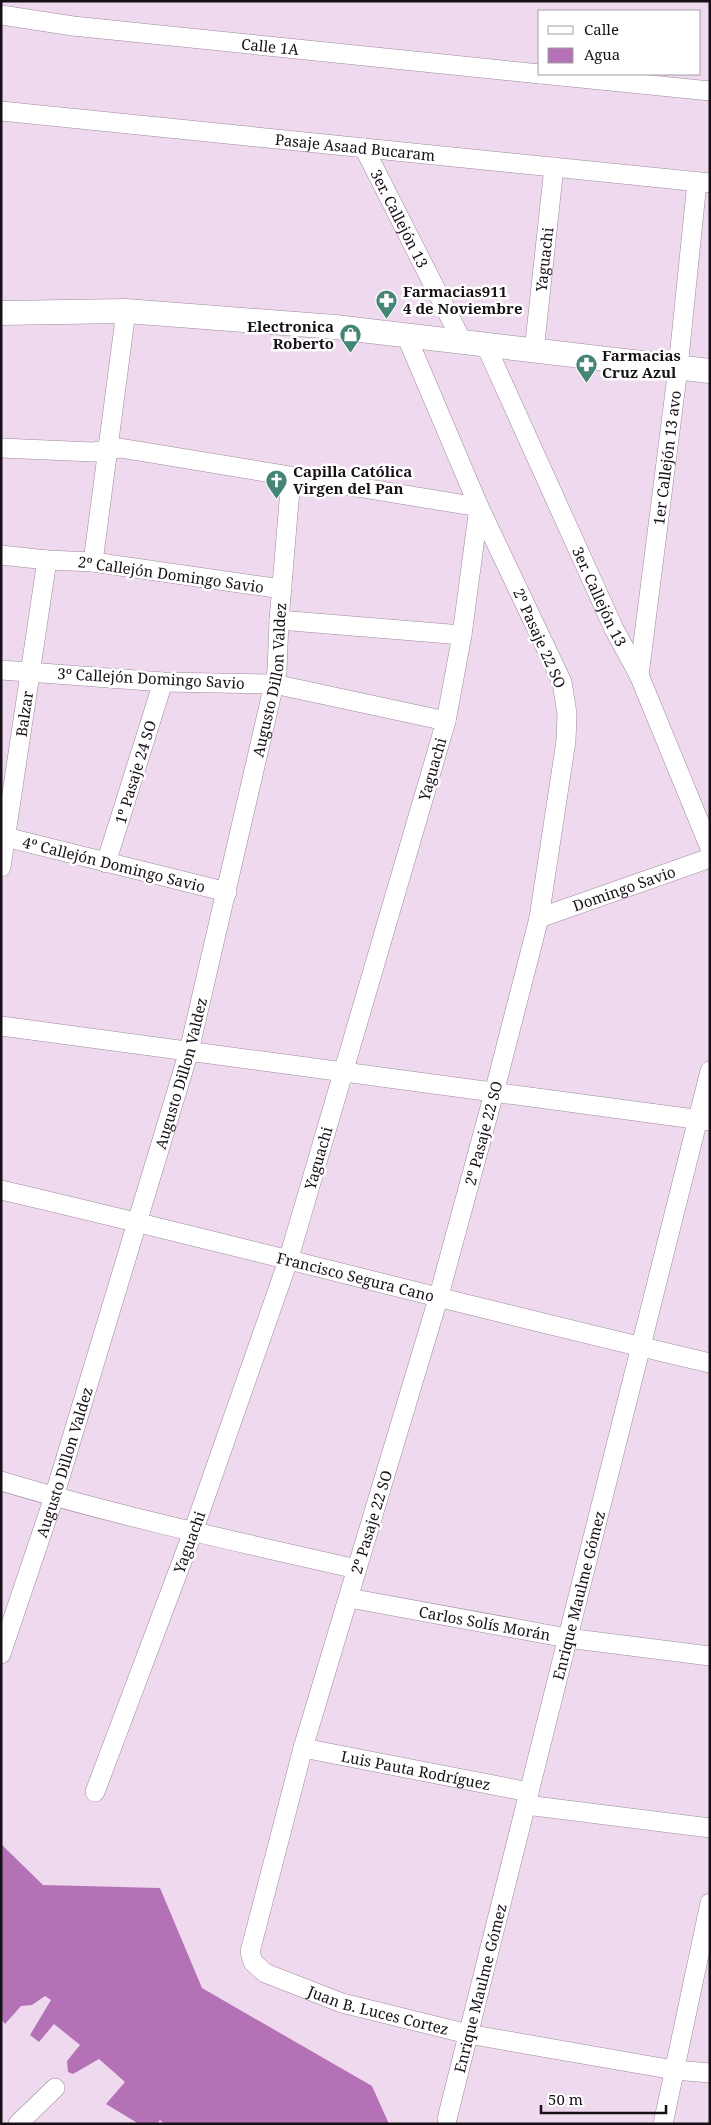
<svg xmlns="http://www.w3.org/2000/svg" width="711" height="2125" font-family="'Noto Serif',serif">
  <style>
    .water { fill: #b471b5 }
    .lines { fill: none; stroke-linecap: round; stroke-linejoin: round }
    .minor-casing { stroke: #9d899d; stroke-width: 20 }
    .tertiary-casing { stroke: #9d899d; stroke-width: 25 }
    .minor { stroke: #fff; stroke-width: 19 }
    .tertiary { stroke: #fff; stroke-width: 24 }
    .labels { text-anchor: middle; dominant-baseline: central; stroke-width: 5; stroke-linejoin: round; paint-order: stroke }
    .street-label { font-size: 15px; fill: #171017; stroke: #fff }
    .poi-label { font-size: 15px; font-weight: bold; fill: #171017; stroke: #fff; text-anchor: start }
  </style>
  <rect width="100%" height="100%" fill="#efd9ee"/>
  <path class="water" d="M1,1844L43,1885L160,1888L202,1988L372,2086L389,2124H164L160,2120L157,2124H139L106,2104L125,2082L99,2059L73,2074L68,2072L67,2061L80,2045L54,2024L39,2042L30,2035L51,2000L45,1996L32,2005L21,2006L5,2024L1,2019Z"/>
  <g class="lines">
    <defs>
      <g id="minor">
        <path id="s1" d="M1,15L73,26L540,74"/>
        <path d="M541,74L710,91"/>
        <path id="s2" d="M1,111L710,183"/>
        <path id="s3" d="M364,148L463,343"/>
        <path id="s4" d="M406,335L479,507L562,682L567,714L566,741L539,918L494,1093L438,1299L303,1748L250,1952L253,1962L265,1973L342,2003L468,2034L674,2070L710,2073"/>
        <path id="s5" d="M486,346L614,629L639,675L710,848"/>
        <path id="s6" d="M534,351L554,167"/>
        <path d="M1,448L93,452L120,448L479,507L462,635L446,721L288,1261L193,1532L95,1792"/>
        <path d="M1,555L47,560L93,562L282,589"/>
        <path d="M93,562L126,311"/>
        <path d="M279,620L462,635"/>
        <path d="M1,670L163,682L274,684L446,721"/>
        <path id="s7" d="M639,675L678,368L697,182"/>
        <path d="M1,836L227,892"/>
        <path d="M106,863L163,682"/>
        <path id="s8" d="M1,867L47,560"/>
        <path id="s9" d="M539,918L710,858"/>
        <path d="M1,1026L709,1121"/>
        <path id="s10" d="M1,1190C238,1245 473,1308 710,1363"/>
        <path d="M1,1481C118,1516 238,1542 357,1569"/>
        <path id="s11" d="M349,1598L567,1638L710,1656"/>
        <path id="s12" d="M1,1654L54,1497L189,1051L277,671L279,620L291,478"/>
        <path id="s13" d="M303,1748L529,1792"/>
        <path d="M526,1805L710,1828"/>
        <path id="s14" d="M447,2119L710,1071"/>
        <path d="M18,2124L55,2088"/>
        <path d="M663,2124L710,1903"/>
      </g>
      <path id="tertiary" d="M1,313L126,311L335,327L710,371"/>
    </defs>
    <use href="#minor" class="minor-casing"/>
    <use href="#tertiary" class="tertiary-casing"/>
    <use href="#minor" class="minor"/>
    <use href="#tertiary" class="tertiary"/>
  </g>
  <defs>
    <symbol id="pharmacy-pin" viewBox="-11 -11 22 30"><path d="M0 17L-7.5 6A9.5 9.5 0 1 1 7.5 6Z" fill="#448576" stroke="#fff"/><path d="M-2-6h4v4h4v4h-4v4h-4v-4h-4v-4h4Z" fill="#fff"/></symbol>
    <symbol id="shop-pin" viewBox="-11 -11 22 30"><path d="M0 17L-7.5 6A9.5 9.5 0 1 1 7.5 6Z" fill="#448576" stroke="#fff"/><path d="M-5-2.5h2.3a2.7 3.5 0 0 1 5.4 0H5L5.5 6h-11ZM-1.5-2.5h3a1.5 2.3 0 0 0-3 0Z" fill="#fff"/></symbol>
    <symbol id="church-pin" viewBox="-11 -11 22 30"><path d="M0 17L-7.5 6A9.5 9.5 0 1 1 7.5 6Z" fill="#448576" stroke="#fff"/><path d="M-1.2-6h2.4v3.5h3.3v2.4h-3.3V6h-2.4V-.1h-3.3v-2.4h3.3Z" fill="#fff"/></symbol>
  </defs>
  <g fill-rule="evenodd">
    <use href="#pharmacy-pin" x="374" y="288" width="25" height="34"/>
    <use href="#shop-pin" x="338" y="322" width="25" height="34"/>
    <use href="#pharmacy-pin" x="574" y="352" width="25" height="34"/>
    <use href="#church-pin" x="264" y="468" width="25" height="34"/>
  </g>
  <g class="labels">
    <g class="street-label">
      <text stroke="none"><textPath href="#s1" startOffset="271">Calle 1A</textPath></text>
      <text stroke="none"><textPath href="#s2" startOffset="356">Pasaje Asaad Bucaram</textPath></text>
      <text stroke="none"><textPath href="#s3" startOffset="79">3er. Callejón 13</textPath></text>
      <text stroke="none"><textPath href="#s6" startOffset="92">Yaguachi</textPath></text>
      <text stroke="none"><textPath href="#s7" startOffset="219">1er Callejón 13 avo</textPath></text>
      <text transform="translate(171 574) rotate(8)">2º Callejón Domingo Savio</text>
      <text stroke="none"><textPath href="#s5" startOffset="275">3er. Callejón 13</textPath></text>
      <text transform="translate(540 638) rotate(66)">2º Pasaje 22 SO</text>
      <text transform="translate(151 678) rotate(3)">3º Callejón Domingo Savio</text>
      <text stroke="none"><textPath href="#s12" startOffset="1012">Augusto Dillon Valdez</textPath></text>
      <text stroke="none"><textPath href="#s8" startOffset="155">Balzar</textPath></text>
      <text transform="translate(432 769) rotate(-74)">Yaguachi</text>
      <text transform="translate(135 772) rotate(-73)">1º Pasaje 24 SO</text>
      <text transform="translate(114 864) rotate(14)">4º Callejón Domingo Savio</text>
      <text stroke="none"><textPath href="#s9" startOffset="90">Domingo Savio</textPath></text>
      <text stroke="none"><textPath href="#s12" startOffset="608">Augusto Dillon Valdez</textPath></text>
      <text transform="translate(483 1133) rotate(-75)">2º Pasaje 22 SO</text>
      <text transform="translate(318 1158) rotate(-74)">Yaguachi</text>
      <text stroke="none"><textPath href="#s10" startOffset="365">Francisco Segura Cano</textPath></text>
      <text stroke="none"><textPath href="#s12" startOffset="202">Augusto Dillon Valdez</textPath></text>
      <text transform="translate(371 1522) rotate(-73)">2º Pasaje 22 SO</text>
      <text transform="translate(189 1542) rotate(-70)">Yaguachi</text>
      <text stroke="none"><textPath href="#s14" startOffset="540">Enrique Maulme Gómez</textPath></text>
      <text stroke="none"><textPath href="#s11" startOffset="138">Carlos Solís Morán</textPath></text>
      <text stroke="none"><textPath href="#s13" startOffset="115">Luis Pauta Rodríguez</textPath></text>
      <text stroke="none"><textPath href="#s14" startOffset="135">Enrique Maulme Gómez</textPath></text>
      <text stroke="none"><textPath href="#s4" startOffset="1839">Juan B. Luces Cortez</textPath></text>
    </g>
    <g class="poi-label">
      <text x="403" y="291">Farmacias911<tspan x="403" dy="17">4 de Noviembre</tspan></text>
      <text x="334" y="326" text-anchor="end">Electronica<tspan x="334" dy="17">Roberto</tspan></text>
      <text x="602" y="355">Farmacias<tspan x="602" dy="17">Cruz Azul</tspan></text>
      <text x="293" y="471">Capilla Católica<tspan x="293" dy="17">Virgen del Pan</tspan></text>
    </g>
  </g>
  <rect width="711" height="2125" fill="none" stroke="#171017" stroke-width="5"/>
  <rect x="538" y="10" width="162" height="65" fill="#ffffff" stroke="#a29fa2"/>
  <rect x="548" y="26" width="25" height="8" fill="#ffffff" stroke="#a29fa2"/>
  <text x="584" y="35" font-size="15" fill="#171017">Calle</text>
  <rect x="548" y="48" width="25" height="15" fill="#b471b5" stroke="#a29fa2"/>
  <text x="584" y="60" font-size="15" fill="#171017">Agua</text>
  <path d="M541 2105v8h125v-8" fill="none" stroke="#171017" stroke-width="2.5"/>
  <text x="548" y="2105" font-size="15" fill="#171017" stroke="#ffffff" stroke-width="4" paint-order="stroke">50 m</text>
</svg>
